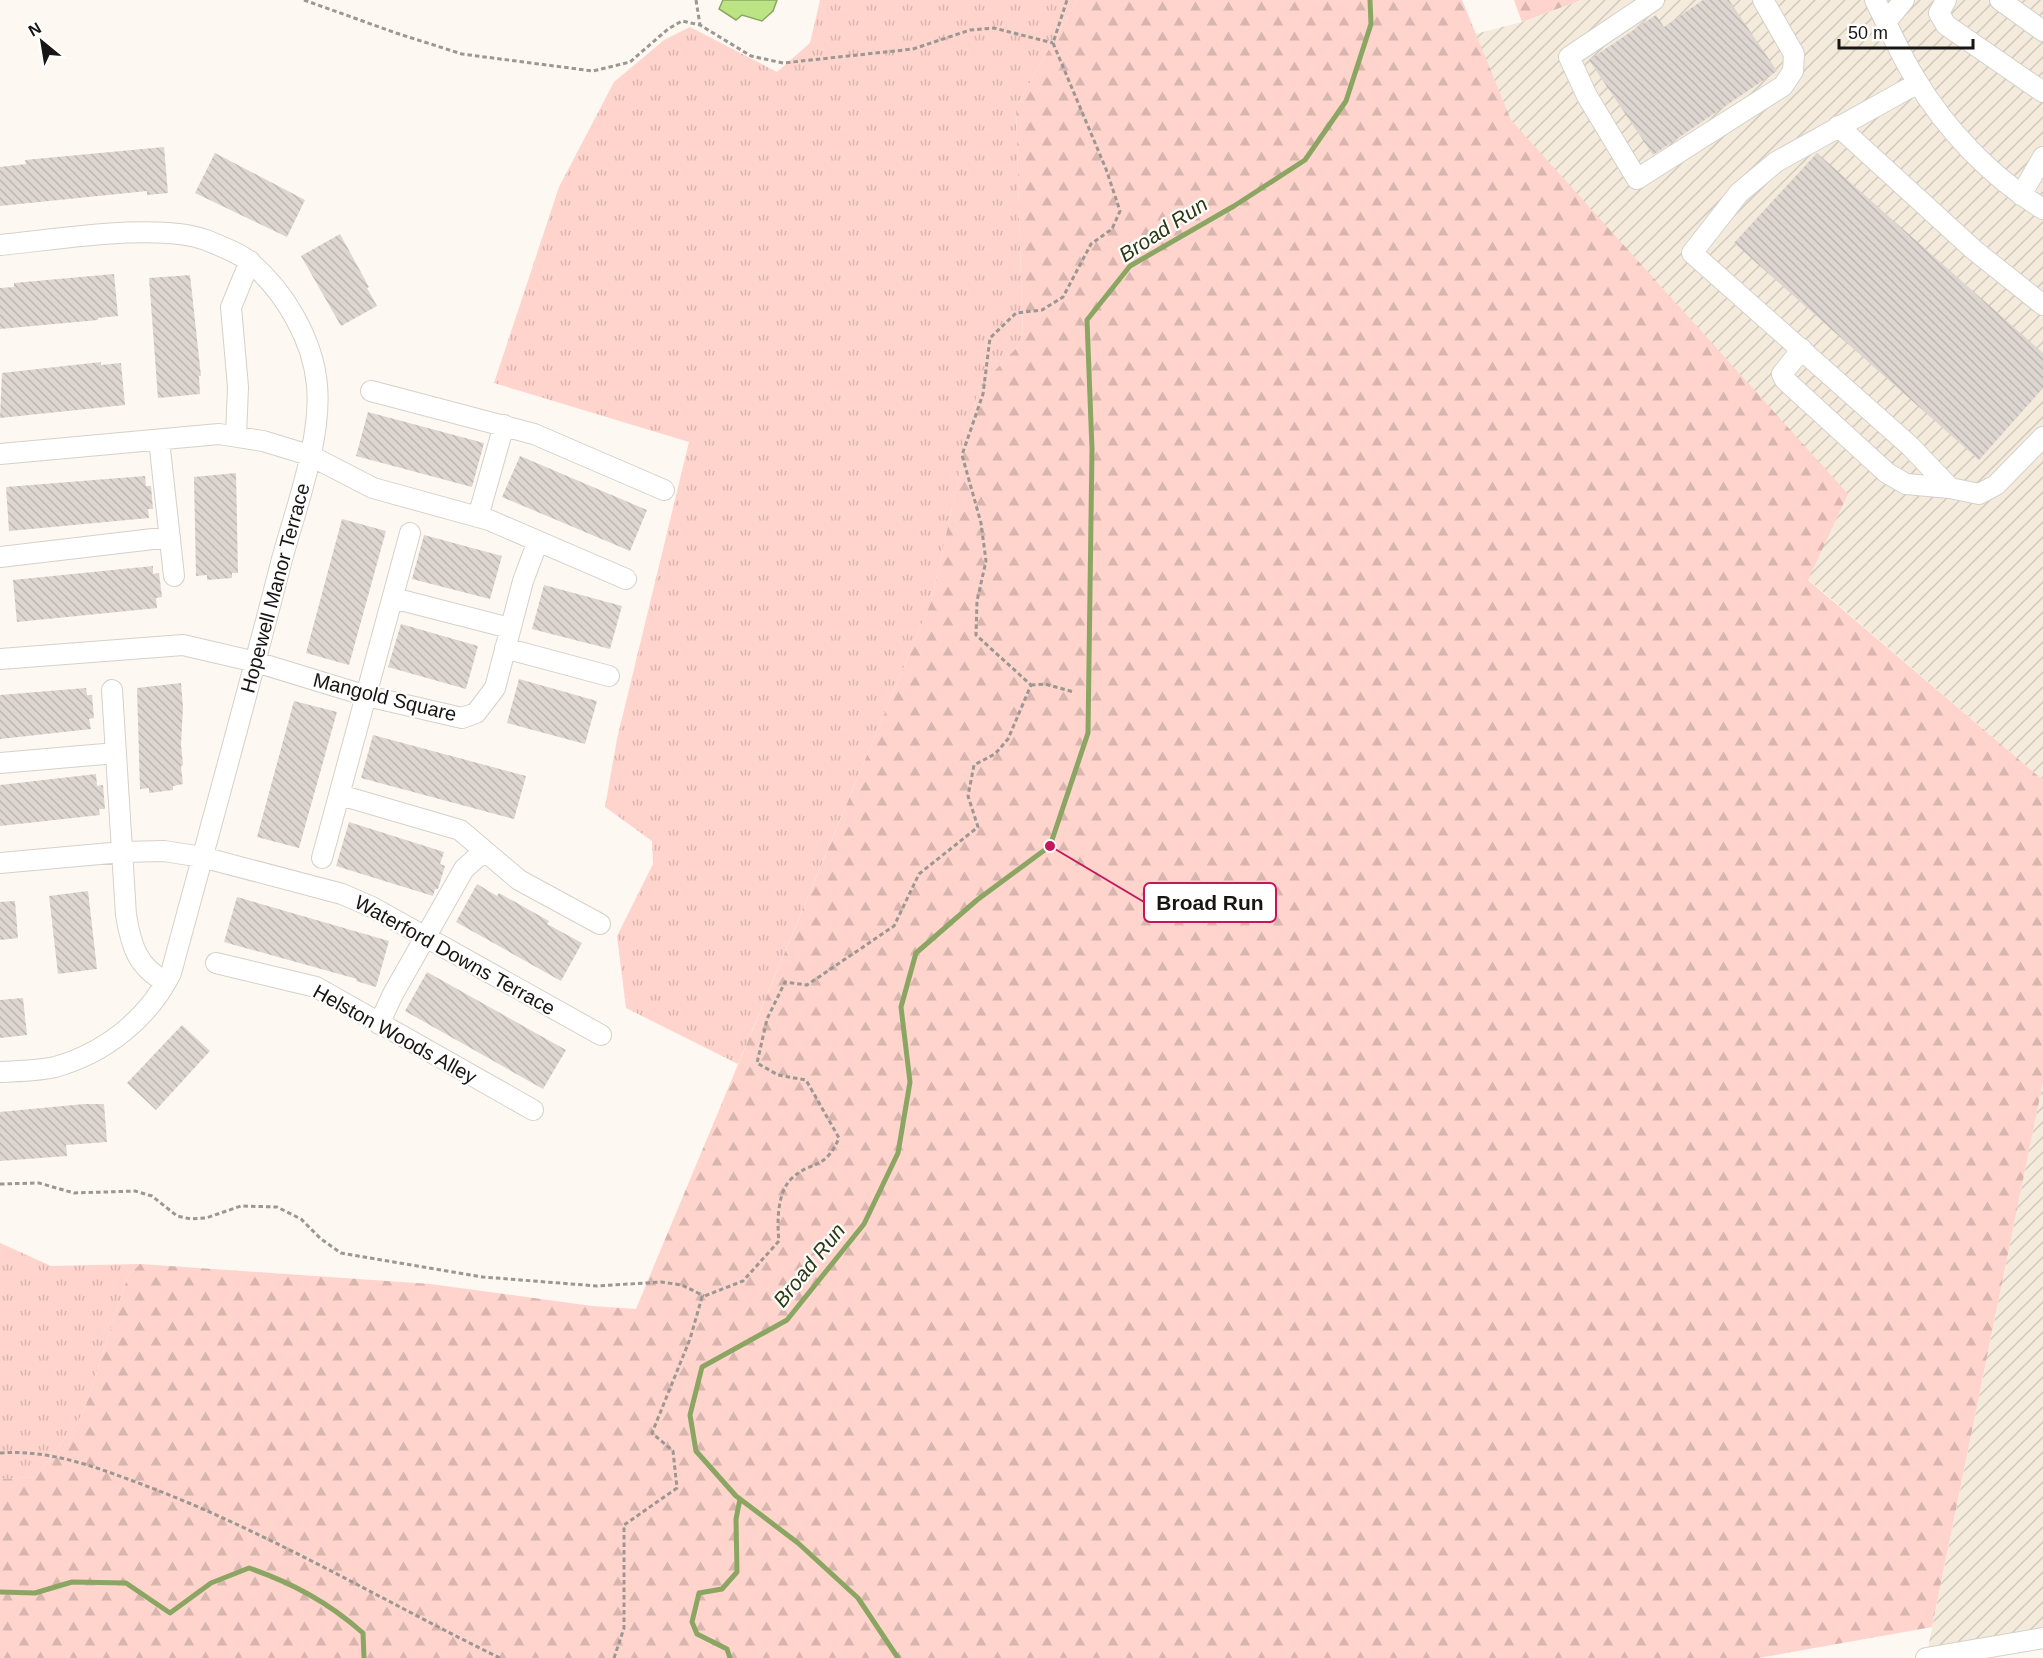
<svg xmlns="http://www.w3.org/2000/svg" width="2043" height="1658" font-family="Arial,sans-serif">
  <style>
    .industrial { fill: url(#industrial-furrows) }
    .grass { fill: url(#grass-tufts) }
    .forest { fill: url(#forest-firs) }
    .water { fill: #bce485; stroke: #8ba663; stroke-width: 1.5 }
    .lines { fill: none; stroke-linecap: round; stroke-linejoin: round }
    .stream { stroke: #8ba663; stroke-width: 5 }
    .building { fill: url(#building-back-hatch) }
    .minor-casing { stroke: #d5d1c9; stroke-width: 22 }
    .path { stroke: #9b9792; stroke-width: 3; stroke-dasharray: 4.5 3; stroke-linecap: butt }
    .minor { stroke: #fff; stroke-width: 20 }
    .labels { text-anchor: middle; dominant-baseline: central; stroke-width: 4.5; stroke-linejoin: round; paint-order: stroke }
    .street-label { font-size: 20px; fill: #181614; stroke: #fff }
    .water-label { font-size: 21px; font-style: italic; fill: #2b3a13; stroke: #fff }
    .leader { fill: none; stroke: #c2185b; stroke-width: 2 }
    .callout-dot { fill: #c2185b; stroke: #fff; stroke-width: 2 }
    .callout { fill: #fff; stroke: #c2185b; stroke-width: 2 }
    .callout-label { font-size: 21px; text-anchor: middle; font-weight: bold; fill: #181614 }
  </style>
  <defs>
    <pattern id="industrial-furrows" width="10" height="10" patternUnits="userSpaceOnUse" patternTransform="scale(1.5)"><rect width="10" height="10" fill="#f4ebdc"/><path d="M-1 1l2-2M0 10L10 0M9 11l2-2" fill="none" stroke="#d0c9bc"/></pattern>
    <pattern id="grass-tufts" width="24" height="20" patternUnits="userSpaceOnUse" patternTransform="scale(1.5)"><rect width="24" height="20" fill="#fed4cd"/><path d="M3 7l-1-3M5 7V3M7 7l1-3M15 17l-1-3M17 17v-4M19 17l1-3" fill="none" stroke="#d9b5af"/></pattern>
    <pattern id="forest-firs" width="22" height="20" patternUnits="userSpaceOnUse" patternTransform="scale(1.5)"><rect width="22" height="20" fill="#fed4cd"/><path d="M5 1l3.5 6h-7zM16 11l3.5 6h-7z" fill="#d9b5af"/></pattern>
    <pattern id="building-back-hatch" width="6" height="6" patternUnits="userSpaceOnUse" patternTransform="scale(1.5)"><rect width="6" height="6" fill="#ddd5d0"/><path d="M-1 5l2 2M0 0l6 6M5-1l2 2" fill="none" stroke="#bdb6b2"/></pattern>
  </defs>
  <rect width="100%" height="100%" fill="#fdf8f1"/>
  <path class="industrial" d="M1581,0H2043V780L1808,579L1511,120L1475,34L1522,22Z
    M2043,1082V1643L1926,1658Z"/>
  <path class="grass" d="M820,0H1077L1016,107L1023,341L979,387L931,602L738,1064L626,1008L617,936L653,864L652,841L605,807L617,739L689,442L494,383L559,187L614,82L664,40L690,27L777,72L810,43Z
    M0,1243L51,1266L140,1264L128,1276L83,1414L36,1477L0,1479Z"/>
  <path class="forest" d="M1077,0H1462L1511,120L1848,494L1808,580L2043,780V1082L1932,1627L1759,1658H0V1479L36,1477L83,1414L128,1276L140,1264L430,1284L592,1306L636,1309L931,602L979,387L1023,341L1016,107Z
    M1514,0H1581L1522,22Z"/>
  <path class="water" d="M723,0H777L773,11L762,21L742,15L736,20L719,9Z"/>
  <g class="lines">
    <path class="stream" d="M0,1592L35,1593L72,1582L126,1583L170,1613L211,1583L249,1568C292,1583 328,1602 363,1633L364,1658
      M730,1658L727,1649L697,1634L692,1622L699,1593L722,1589L737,1572L736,1519L740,1499
      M898,1658L858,1598L798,1543L736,1496L696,1451L690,1415L702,1367L787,1320L864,1224L898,1153L910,1082L901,1007L916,953L977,900L1050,846L1088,733L1092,449L1087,320L1130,266L1234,206L1305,160L1346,101L1371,24L1370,0"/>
  </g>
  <path class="building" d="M1703,0H1729L1777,71L1653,155L1589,60L1656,15L1664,27Z
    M164,147L168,193L147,195V191L0,206V167L26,164L25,160Z
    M215,153L305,200L287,237L195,193Z
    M1817,153L2043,353V388L1979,460L1734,243Z
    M340,234L369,287L367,288L377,306L341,326L301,256Z
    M114,274L118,316L98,318V320L0,329V288L14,287V283Z
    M190,275L201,376H199L200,394L158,398L149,278Z
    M101,362V365L121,363L125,405L0,418L2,373Z
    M368,412L484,443L472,487L356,456Z
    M520,456L647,510L630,551L502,497Z
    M236,473L238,573H232V578L207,580V575L196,576L194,477Z
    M145,476L146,486H151L153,509H148L149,518L9,531L6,487Z
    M342,519L386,531L349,665L306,653Z
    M424,535L502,556L490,599L412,579Z
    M153,566V574L159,573L162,597L156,598L157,608L17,622L13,580Z
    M544,585L622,606L610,649L532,629Z
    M401,624L478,646L466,689L388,667Z
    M519,679L597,701L585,744L507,723Z
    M181,683L183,707L181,745L183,765L181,766L183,784L173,786V790L149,793V788L140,789L137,688Z
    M86,688L87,695H92L94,718L89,719L91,729L0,739V695Z
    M294,701L337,712L299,848L257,837Z
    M373,735L526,776L514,819L361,778Z
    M96,774L97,786L103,785L105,809H99L100,815L0,826V785Z
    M349,822L444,852L440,864L445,866L438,889H435L433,896L336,866Z
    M477,884L497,896L499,893L549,921L547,924L582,943L561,981L456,922Z
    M88,891L97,969L58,974L49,896Z
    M237,897L389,941L376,987L356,981L357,979L224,942Z
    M15,901L18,938L0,940V902Z
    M427,972L566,1050L543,1089L405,1011Z
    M23,998L27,1035L0,1038V1000Z
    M182,1025L210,1051L156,1110L127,1083Z
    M84,1104H104L107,1142L66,1145L67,1156L0,1161V1112Z"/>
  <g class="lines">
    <defs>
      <path id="minor" d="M1654,0L1569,57L1587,96L1637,179L1783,86L1793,71L1794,54L1763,0
        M1875,0C1888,26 1900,54 1915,78C1946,130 1991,177 2043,209
        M1946,0L1939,13L1946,25L2043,92
        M2000,0L2043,31
        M1886,22L1904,0
        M1918,83L1776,162L1739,193L1692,253L1910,446L1950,488L1979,494L1996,485L2043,437
        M1838,126L1974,250L2043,305
        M2021,195L2043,157
        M0,245C54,240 157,222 206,240C220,246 240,253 251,263C285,292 313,340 317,385C322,440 295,510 281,563C246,700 208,836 171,973C148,1019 105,1053 55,1067C38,1071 18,1071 0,1072
        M1802,349L1782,374L1785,380L1887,473L1906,484L1950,488
        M371,391L534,434L664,490
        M236,436L238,387L231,307L250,261
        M159,440L174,576
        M0,454L219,434L263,441L309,455L373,488L489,520L626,579
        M478,517L504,425
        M0,557L170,537
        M393,598L510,628
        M505,648L609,676
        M0,659L183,645L256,662L367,696L462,718L476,713L495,688L523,581L538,541
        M112,690L126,915C131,945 137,967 166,982
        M0,763L116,753
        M340,795L460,830L519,880L600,924
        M322,858L410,533
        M0,863L122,852L164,851L202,857L342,894L372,907L601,1035
        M216,963L316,987L533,1110
        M379,1024L393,994L464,869L484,851
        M1926,1658L2043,1638"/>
    </defs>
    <use href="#minor" class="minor-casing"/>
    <path class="path" d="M304,0L396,33L462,54L593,71L630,62L668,29L682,21L700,25L751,56L783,63L913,49L970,30L994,28L1053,43
      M696,0L700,25
      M1031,685L1045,684L1074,692
      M0,1184L39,1183L74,1193L135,1191L152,1196L177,1216L191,1219L206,1218L241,1206L277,1207L301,1219L321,1239L341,1253L483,1277L597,1286L661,1282L682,1285L704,1296
      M0,1453C52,1449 101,1469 149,1487C272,1534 383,1601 500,1658
      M614,1658L624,1628V1525L677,1488L673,1451L652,1433L690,1339L702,1297L743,1281L779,1241C777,1223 777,1193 791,1179C812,1159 824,1172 839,1138L806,1080L778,1075L757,1063L767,1019L785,982L807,985L894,926L919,874L978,827L968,796L974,765L995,754L1008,739L1031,685L976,635L977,601L986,561L981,523L962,455L983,394L990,338L1016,313L1042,310L1063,297L1091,244L1112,229L1120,211L1106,169L1053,43L1067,0"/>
    <use href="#minor" class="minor"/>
  </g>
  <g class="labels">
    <g class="street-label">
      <text transform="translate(275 588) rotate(-75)">Hopewell Manor Terrace</text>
      <text transform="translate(385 697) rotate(14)">Mangold Square</text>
      <text transform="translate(455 955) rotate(29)">Waterford Downs Terrace</text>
      <text transform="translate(395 1034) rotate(29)">Helston Woods Alley</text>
    </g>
    <g class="water-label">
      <text transform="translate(1163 229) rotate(-33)">Broad Run</text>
      <text transform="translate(809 1265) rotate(-51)">Broad Run</text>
    </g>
  </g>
  <path class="leader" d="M1050 846L1144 902"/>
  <circle class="callout-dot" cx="1050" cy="846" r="6"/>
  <rect class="callout" x="1144" y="883" width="132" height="39" rx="6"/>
  <g class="callout-label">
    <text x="1210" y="910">Broad Run</text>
  </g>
  <g transform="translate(42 42) rotate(330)" stroke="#ffffff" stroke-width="4.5" paint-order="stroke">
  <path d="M0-4.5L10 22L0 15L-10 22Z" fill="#181614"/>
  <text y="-9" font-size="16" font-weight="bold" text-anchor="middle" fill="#181614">N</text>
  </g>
  <path d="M1839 39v9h134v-9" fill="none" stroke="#181614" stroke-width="3"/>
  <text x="1848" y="39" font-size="18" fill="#181614" stroke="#ffffff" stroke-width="4.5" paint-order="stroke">50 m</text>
</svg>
